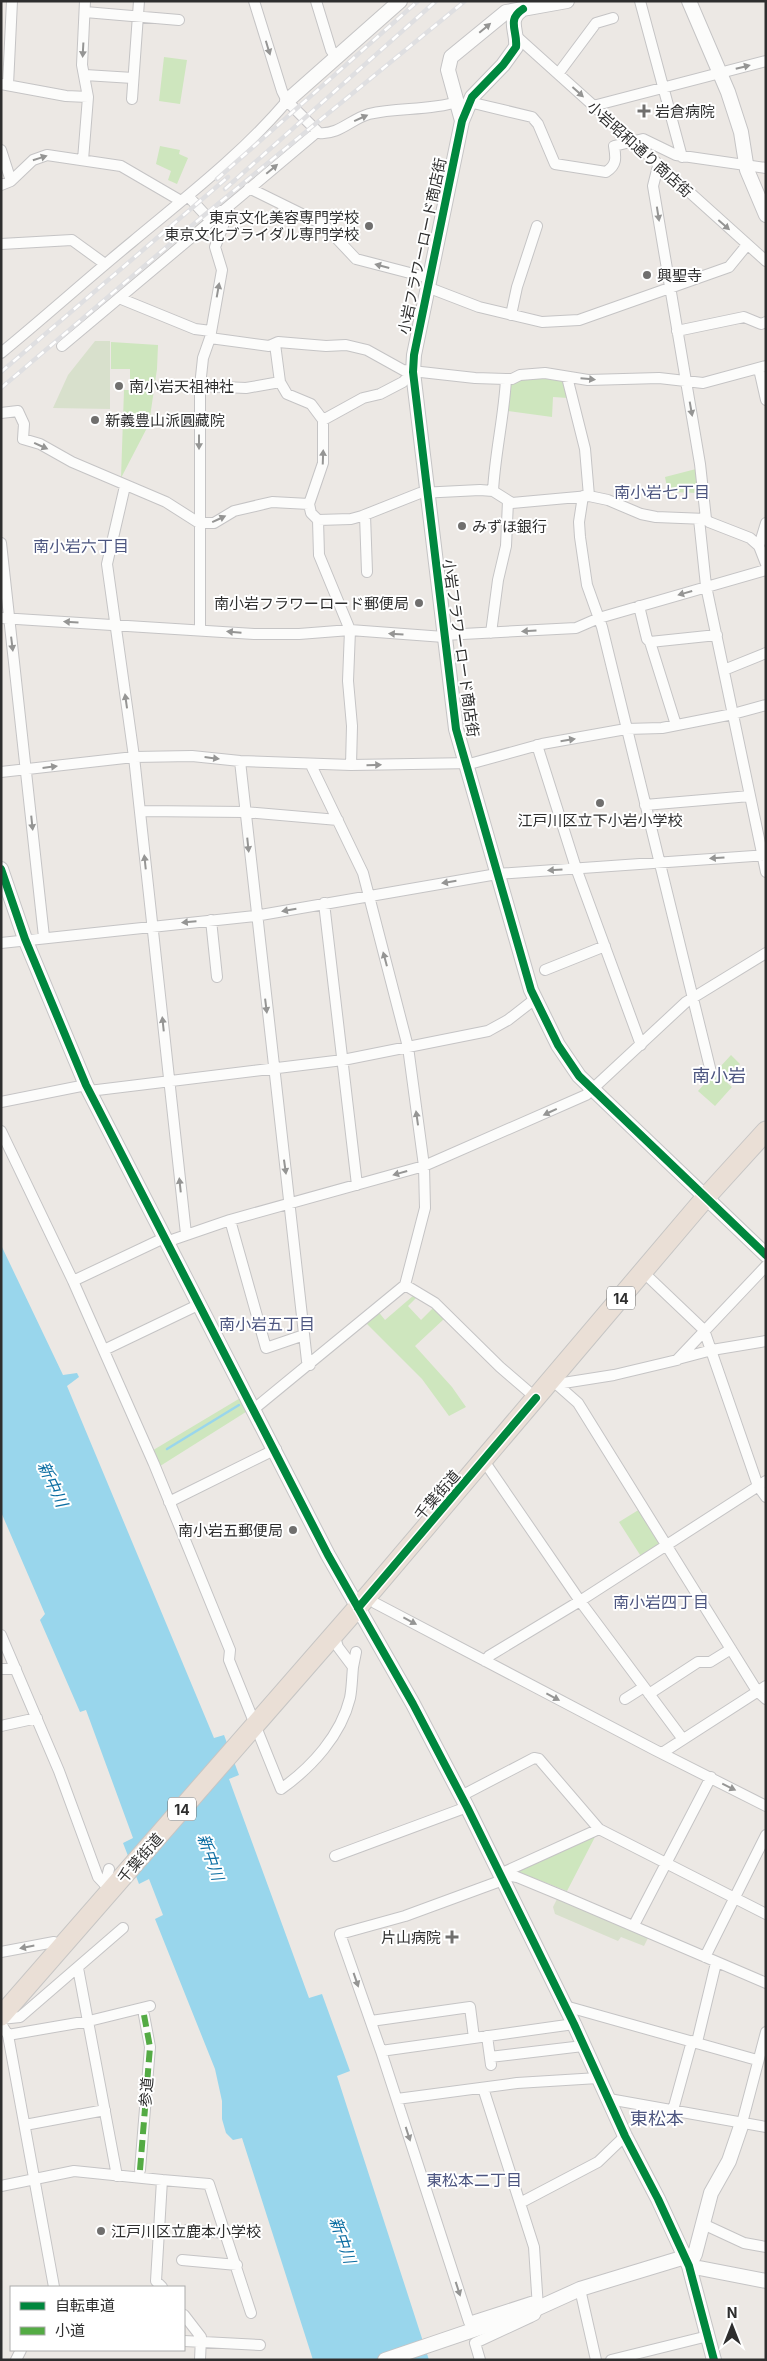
<svg xmlns="http://www.w3.org/2000/svg" width="767" height="2361" font-family="Inter,'Noto Sans JP',sans-serif">
  <style>
    .green { fill: #cee6be }
    .cemetery { fill: #d8e0cc }
    .water { fill: #99d6ec }
    .lines { fill: none; stroke-linecap: round; stroke-linejoin: round }
    .stream { stroke: #99d6ec; stroke-width: 2.5 }
    .street-casing { stroke: #c5c4c5; stroke-width: 12 }
    .secondary-casing { stroke: #c5c4c5; stroke-width: 16 }
    .highway-casing { stroke: #c6c5c4; stroke-width: 21 }
    .street { stroke: #fcfcfb; stroke-width: 10 }
    .secondary { stroke: #fcfcfb; stroke-width: 14 }
    .highway { stroke: #eadfd6; stroke-width: 19 }
    .rail-casing { stroke: #dfdfe1; stroke-width: 4.5 }
    .rail { stroke: #fff; stroke-width: 2.5; stroke-dasharray: 8; stroke-linecap: butt }
    .quiet { stroke: #54ab44; stroke-width: 6; stroke-dasharray: 12 6; stroke-linecap: butt }
    .cycleway-casing { stroke: #fff; stroke-width: 11 }
    .cycleway { stroke: #00873e; stroke-width: 8 }
    .oneway { fill: #959594 }
    .poi-dot { fill: #706f6e; stroke: #fff; stroke-width: 2 }
    .labels { text-anchor: middle; dominant-baseline: central; stroke-width: 4; stroke-linejoin: round; paint-order: stroke }
    .shield { fill: #fff; stroke: #6d6d6d; stroke-width: 1 }
    .shield-label { font-size: 14px; font-weight: bold; fill: #2e2e2e }
    .poi-label { font-size: 15px; fill: #2e2e2e; stroke: #fff; text-anchor: start }
    .street-label { font-size: 15px; fill: #2e2e2e; stroke: #fff }
    .neighbourhood-label { font-size: 16px; fill: #4d5680; stroke: #fff }
    .water-label { font-size: 16px; font-style: italic; fill: #0d6fa3; stroke: #fff }
    .quarter-label { font-size: 18px; fill: #4d5680; stroke: #fff }
  </style>
  <rect width="100%" height="100%" fill="#ece8e4"/>
  <path class="green" d="M164,57L187,60L180,104L159,101Z
    M160,146L180,150L179,154L188,158L177,184L168,180L171,171L156,164Z
    M111,342L158,345L157,369L149,424L121,478L124,390H130V369H111Z
    M539,378L564,381L568,398L553,397L552,417L508,411L510,385L522,379Z
    M696,469L699,493L668,492L665,477Z
    M731,1055L740,1064L725,1081L732,1087L715,1106L698,1091Z
    M414,1295L417,1297L408,1306L421,1320L433,1308L444,1319L415,1346L452,1387L466,1407L449,1416L422,1379L364,1321L377,1310L385,1320Z
    M242,1397L249,1410L157,1468L150,1452Z
    M640,1509L662,1544L642,1558L619,1522Z
    M596,1835L567,1891L518,1872V1871Z"/>
  <path class="cemetery" d="M95,341H110V409L53,408L68,375Z
    M557,1899L648,1938L644,1946L621,1937L618,1941L555,1914L553,1907Z"/>
  <path class="water" d="M1,1245L63,1375L77,1373L79,1377L67,1386L214,1738L224,1735L239,1775L229,1779L309,1998L322,1994L350,2071L337,2076L429,2360H313L242,2138L233,2140L226,2133L222,2119V2101L215,2069L155,1919L163,1915L149,1879L139,1884L123,1843L133,1838L86,1710L80,1712L40,1620L45,1614L1,1512Z"/>
  <g class="lines">
    <path class="stream" d="M167,1449L239,1405"/>
    <defs>
      <path id="street" d="M254,1L282,91L287,101L319,133C339,135 351,119 369,114C398,107 428,111 457,102
        M316,1L331,50L336,57
        M640,1L682,157
        M85,12L179,20
        M516,36L766,261
        M558,74L596,23L613,18
        M85,75L133,78
        M1,84L66,96L88,97
        M8,85L12,1
        M132,99L139,1
        M469,102L532,117L538,124L555,164L606,172C617,165 616,158 614,146L643,139L676,155L766,168
        M593,106L766,61
        M1,150L11,181
        M83,160L88,97L82,65L85,1
        M658,166L653,186L700,464L706,519
        M1,185L11,181L33,160L47,155L121,166L181,201
        M249,188L324,225L356,259L429,278
        M188,196L210,220
        M1,244L72,240L105,264
        M427,287L479,307L542,322L579,320L729,267L747,245
        M119,298L195,329L211,331
        M511,315L517,287L537,226
        M677,331L744,317L761,324L766,322
        M210,338L222,270L215,247L223,226L221,211
        M275,344L280,382L287,394L311,404L323,420V463L309,504L311,513L318,520L319,555L350,630L348,681L352,726L351,765
        M62,346L317,132
        M1,353C45,317 88,278 132,242C186,197 242,154 287,101
        M759,369L766,400
        M567,377L585,449L589,496
        M506,379H512L520,375L545,373L588,380L659,378L703,383L766,366
        M200,386L203,358L210,338L269,346L278,342L326,346L346,345L367,350L403,370L475,378L506,379C504,417 495,453 493,491
        M1,413L18,411L24,424L23,439L40,444L72,462L166,502L199,523H214L234,511L272,502L309,504
        M323,420L363,398L380,394L403,382L413,372
        M125,486L107,564L134,757L186,1234
        M583,496L579,522L580,537L587,585L602,627L711,1072
        M365,515L367,572
        M699,519L706,586L766,872
        M318,520L351,519L362,516L420,493L480,490L493,491L512,503L589,496L608,500L641,514L656,517L706,519L709,522L750,538L759,546L766,564
        M1,543L44,937
        M759,546L766,523
        M639,606L647,639L650,642L717,635
        M1,618L254,634H299L350,630L444,637
        M200,629V386L246,388L280,382
        M491,633L498,580L506,546L508,501
        M444,635L576,628L599,618L766,570
        M650,642L676,725
        M724,670L766,653
        M537,745L576,868L641,1045
        M240,761L307,1361L310,1365
        M1,772L134,757L192,756L240,761L351,765L473,763L542,744L626,729L662,728L733,714L766,705
        M645,805L750,796
        M140,811L245,812L338,820
        M324,903L357,1185
        M211,920L217,977
        M1,943L255,916L497,874L766,855
        M545,970L605,946
        M89,1091L343,1060L488,1031L508,1020L535,999
        M1,1102L86,1085
        M1,1131L73,1281L164,1238
        M230,1220L266,1348L304,1335
        M166,1242L230,1220L424,1166L586,1095L686,1002L766,953
        M643,1272L704,1330L758,1486L766,1497
        M73,1281L154,1464L230,1650L229,1660L281,1789C312,1767 341,1735 350,1698C352,1688 352,1677 353,1667L338,1647L334,1635
        M405,1285L435,1303L500,1367L536,1398
        M104,1350L200,1304
        M678,1359L712,1350L766,1341
        M552,1380L578,1403L757,1691L766,1699
        M557,1384L614,1375L677,1360L766,1266
        M254,1409L405,1285L425,1208L424,1166L408,1047L363,873L311,765
        M484,1461L580,1601L682,1738
        M169,1502L276,1449
        M368,1596L375,1603L655,1750L766,1806
        M1,1635L59,1771L98,1877L111,1891
        M485,1661L489,1656L580,1601L766,1481
        M353,1667L356,1652
        M1,1669H16
        M649,1694L698,1662H710L731,1649
        M625,1699L644,1687
        M1,1726L37,1718
        M662,1753L766,1686
        M461,1796L534,1758L539,1759L599,1829L766,1914
        M335,1856L467,1807
        M500,1874L517,1877L563,1896L766,1983
        M500,1874L599,1829
        M503,1880L405,1916L340,1934L381,2051L469,2322L537,2300
        M105,1885L109,1869
        M634,1925L711,1777
        M1,1952L54,1942
        M705,1957L766,1835
        M78,1968L117,2176
        M565,2006L757,2060
        M1,2019L20,2017L123,1928
        M371,2021L470,2007L474,2038
        M1,2024L8,2035L54,2287
        M8,2035L89,2021L150,2006
        M487,2036L491,2065
        M697,2042L716,1963
        M381,2051L574,2024
        M490,2057L583,2046
        M397,2099L517,2083L598,2078
        M609,2099L766,2127
        M673,2110L692,2041
        M742,2123L766,2032
        M25,2125L105,2110
        M140,2170L150,2047L144,2015
        M162,2180L209,2184L251,2313
        M1,2186L74,2171L162,2180L156,2281L162,2287
        M520,2203L598,2162L625,2136
        M703,2224L744,2243L766,2247
        M187,2230L226,2233
        M182,2260L237,2265
        M580,2289L596,2360
        M184,2315L201,2337L200,2360
        M184,2341L260,2345
        M16,2360L21,2350
        M480,2360L475,2343L531,2317L535,2315L538,2308L534,2247L483,2088
        M611,2360L708,2336"/>
      <path id="secondary" d="M689,1L728,92L741,132L747,170L766,215
        M523,9C506,20 518,31 516,47L503,65L472,97L462,121L414,355L413,372L456,729L531,990L558,1045L579,1076L766,1255
        M287,101L400,1
        M462,121L448,70L451,57L506,12L567,1
        M1,869L25,939L86,1085L328,1555L413,1704L467,1807L574,2024L625,2136L658,2199L689,2266L714,2360
        M742,2123L729,2161L711,2193L695,2254L689,2266L766,2281
        M385,2360L538,2308L580,2289L695,2254"/>
      <path id="highway" d="M1,2016L365,1599L706,1197L766,1131"/>
    </defs>
    <use href="#street" class="street-casing"/>
    <use href="#secondary" class="secondary-casing"/>
    <use href="#highway" class="highway-casing"/>
    <use href="#street" class="street"/>
    <use href="#secondary" class="secondary"/>
    <use href="#highway" class="highway"/>
    <defs>
      <path id="rail" d="M217,179L418,1
        M225,189L436,1
        M1,372L228,177
        M1,388L196,222L465,1"/>
    </defs>
    <use href="#rail" class="rail-casing"/>
    <use href="#rail" class="rail"/>
    <path class="quiet" d="M140,2170L150,2047L144,2015"/>
    <defs>
      <path id="cycleway" d="M523,9C506,20 518,31 516,47L503,65L472,97L462,121L414,355L413,372L456,729L531,990L558,1045L579,1076L766,1255
        M1,869L25,939L86,1085L328,1555L413,1704L467,1807L574,2024L625,2136L658,2199L689,2266L714,2360
        M358,1608L536,1398"/>
    </defs>
    <use href="#cycleway" class="cycleway-casing"/>
    <use href="#cycleway" class="cycleway"/>
  </g>
  <defs><path id="oneway-solid" d="M-6-.8H1V-3.2L6.5 0L1 3.2V.8H-6Z" transform="scale(1.25)"/></defs>
  <g class="oneway">
    <use href="#oneway-solid" transform="translate(485 28) rotate(-40)"/>
    <use href="#oneway-solid" transform="translate(268 48) rotate(73)"/>
    <use href="#oneway-solid" transform="translate(83 50) rotate(93)"/>
    <use href="#oneway-solid" transform="translate(743 67) rotate(-14)"/>
    <use href="#oneway-solid" transform="translate(578 92) rotate(42)"/>
    <use href="#oneway-solid" transform="translate(361 118) rotate(-24)"/>
    <use href="#oneway-solid" transform="translate(40 158) rotate(-18)"/>
    <use href="#oneway-solid" transform="translate(272 169) rotate(-40)"/>
    <use href="#oneway-solid" transform="translate(658 214) rotate(81)"/>
    <use href="#oneway-solid" transform="translate(724 225) rotate(41)"/>
    <use href="#oneway-solid" transform="translate(382 266) rotate(-165)"/>
    <use href="#oneway-solid" transform="translate(218 290) rotate(-80)"/>
    <use href="#oneway-solid" transform="translate(588 379) rotate(5)"/>
    <use href="#oneway-solid" transform="translate(691 409) rotate(80)"/>
    <use href="#oneway-solid" transform="translate(199 442) rotate(90)"/>
    <use href="#oneway-solid" transform="translate(41 446) rotate(24)"/>
    <use href="#oneway-solid" transform="translate(323 457) rotate(-88)"/>
    <use href="#oneway-solid" transform="translate(219 519) rotate(-25)"/>
    <use href="#oneway-solid" transform="translate(685 593) rotate(164)"/>
    <use href="#oneway-solid" transform="translate(71 622) rotate(-177)"/>
    <use href="#oneway-solid" transform="translate(529 631) rotate(177)"/>
    <use href="#oneway-solid" transform="translate(234 632) rotate(-175)"/>
    <use href="#oneway-solid" transform="translate(396 634) rotate(-176)"/>
    <use href="#oneway-solid" transform="translate(12 644) rotate(83)"/>
    <use href="#oneway-solid" transform="translate(126 701) rotate(-98)"/>
    <use href="#oneway-solid" transform="translate(568 740) rotate(-9)"/>
    <use href="#oneway-solid" transform="translate(212 758) rotate(7)"/>
    <use href="#oneway-solid" transform="translate(374 765) rotate(-1)"/>
    <use href="#oneway-solid" transform="translate(50 767) rotate(-7)"/>
    <use href="#oneway-solid" transform="translate(32 823) rotate(84)"/>
    <use href="#oneway-solid" transform="translate(248 845) rotate(84)"/>
    <use href="#oneway-solid" transform="translate(717 858) rotate(176)"/>
    <use href="#oneway-solid" transform="translate(145 862) rotate(-96)"/>
    <use href="#oneway-solid" transform="translate(555 870) rotate(176)"/>
    <use href="#oneway-solid" transform="translate(449 882) rotate(171)"/>
    <use href="#oneway-solid" transform="translate(289 910) rotate(170)"/>
    <use href="#oneway-solid" transform="translate(189 922) rotate(175)"/>
    <use href="#oneway-solid" transform="translate(385 959) rotate(-105)"/>
    <use href="#oneway-solid" transform="translate(266 1006) rotate(83)"/>
    <use href="#oneway-solid" transform="translate(163 1024) rotate(-96)"/>
    <use href="#oneway-solid" transform="translate(550 1112) rotate(155)"/>
    <use href="#oneway-solid" transform="translate(417 1118) rotate(-98)"/>
    <use href="#oneway-solid" transform="translate(285 1167) rotate(82)"/>
    <use href="#oneway-solid" transform="translate(400 1173) rotate(164)"/>
    <use href="#oneway-solid" transform="translate(180 1185) rotate(-96)"/>
    <use href="#oneway-solid" transform="translate(410 1621) rotate(28)"/>
    <use href="#oneway-solid" transform="translate(553 1697) rotate(28)"/>
    <use href="#oneway-solid" transform="translate(729 1787) rotate(26)"/>
    <use href="#oneway-solid" transform="translate(27 1947) rotate(169)"/>
    <use href="#oneway-solid" transform="translate(356 1980) rotate(71)"/>
    <use href="#oneway-solid" transform="translate(408 2134) rotate(72)"/>
    <use href="#oneway-solid" transform="translate(458 2289) rotate(72)"/>
  </g>
  <g class="poi-dot">
    <path d="M641.5 103.5h5v5h5v5h-5v5h-5v-5h-5v-5h5z"/>
    <circle cx="369" cy="226" r="5"/>
    <circle cx="647" cy="275" r="5"/>
    <circle cx="119" cy="386" r="5"/>
    <circle cx="95" cy="420" r="5"/>
    <circle cx="462" cy="526" r="5"/>
    <circle cx="419" cy="603" r="5"/>
    <circle cx="600" cy="803" r="5"/>
    <circle cx="293" cy="1530" r="5"/>
    <path d="M449.5 1929.5h5v5h5v5h-5v5h-5v-5h-5v-5h5z"/>
    <circle cx="101" cy="2231" r="5"/>
  </g>
  <g class="labels">
    <g class="shield">
      <rect x="607" y="1286.5" width="28" height="23" rx="4"/>
      <rect x="168" y="1797.5" width="28" height="23" rx="4"/>
    </g>
    <g class="shield-label">
      <text x="621" y="1298">14</text>
      <text x="182" y="1809">14</text>
    </g>
    <g class="poi-label">
      <text x="655" y="111">岩倉病院</text>
      <text x="359" y="217" text-anchor="end">東京文化美容専門学校<tspan x="359" dy="17">東京文化ブライダル専門学校</tspan></text>
      <text x="657" y="275">興聖寺</text>
      <text x="129" y="386">南小岩天祖神社</text>
      <text x="105" y="420">新義豊山派圓藏院</text>
      <text x="472" y="526">みずほ銀行</text>
      <text x="409" y="603" text-anchor="end">南小岩フラワーロード郵便局</text>
      <text x="600" y="820" text-anchor="middle">江戸川区立下小岩小学校</text>
      <text x="283" y="1530" text-anchor="end">南小岩五郵便局</text>
      <text x="441" y="1937" text-anchor="end">片山病院</text>
      <text x="111" y="2231">江戸川区立鹿本小学校</text>
    </g>
    <g class="street-label">
      <text transform="translate(640 149) rotate(42)">小岩昭和通り商店街</text>
      <text transform="translate(422 246) rotate(-78)">小岩フラワーロード商店街</text>
      <text transform="translate(461 648) rotate(82)">小岩フラワーロード商店街</text>
      <text transform="translate(437 1495) rotate(-49)">千葉街道</text>
      <text transform="translate(140 1858) rotate(-49)">千葉街道</text>
      <text transform="translate(146 2092) rotate(-85)">参道</text>
    </g>
    <g class="neighbourhood-label">
      <text x="662" y="492">南小岩七丁目</text>
      <text x="81" y="546">南小岩六丁目</text>
      <text x="267" y="1324">南小岩五丁目</text>
      <text x="661" y="1602">南小岩四丁目</text>
      <text x="474" y="2180">東松本二丁目</text>
    </g>
    <g class="water-label">
      <text transform="translate(53 1484) rotate(65)">新中川</text>
      <text transform="translate(211 1857) rotate(71)">新中川</text>
      <text transform="translate(343 2240) rotate(71)">新中川</text>
    </g>
    <g class="quarter-label">
      <text x="719" y="1075">南小岩</text>
      <text x="657" y="2118">東松本</text>
    </g>
  </g>
  <rect width="767" height="2361" fill="none" stroke="#2e2e2e" stroke-width="5"/>
  <rect x="10" y="2286" width="175" height="65" fill="#ffffff" stroke="#ababab"/>
  <rect x="20" y="2302" width="25" height="8" fill="#00873e" stroke="#ababab"/>
  <text x="55" y="2311" font-size="15" fill="#2e2e2e">自転車道</text>
  <rect x="20" y="2327" width="25" height="8" fill="#54ab44" stroke="#ababab"/>
  <text x="55" y="2336" font-size="15" fill="#2e2e2e">小道</text>
  <g transform="translate(732 2326)" stroke="#ffffff" stroke-width="4" paint-order="stroke">
  <path d="M0-4L9 19L0 12L-9 19Z" fill="#2e2e2e"/>
  <text y="-8" font-size="14" font-weight="bold" text-anchor="middle" fill="#2e2e2e">N</text>
  </g>
</svg>
